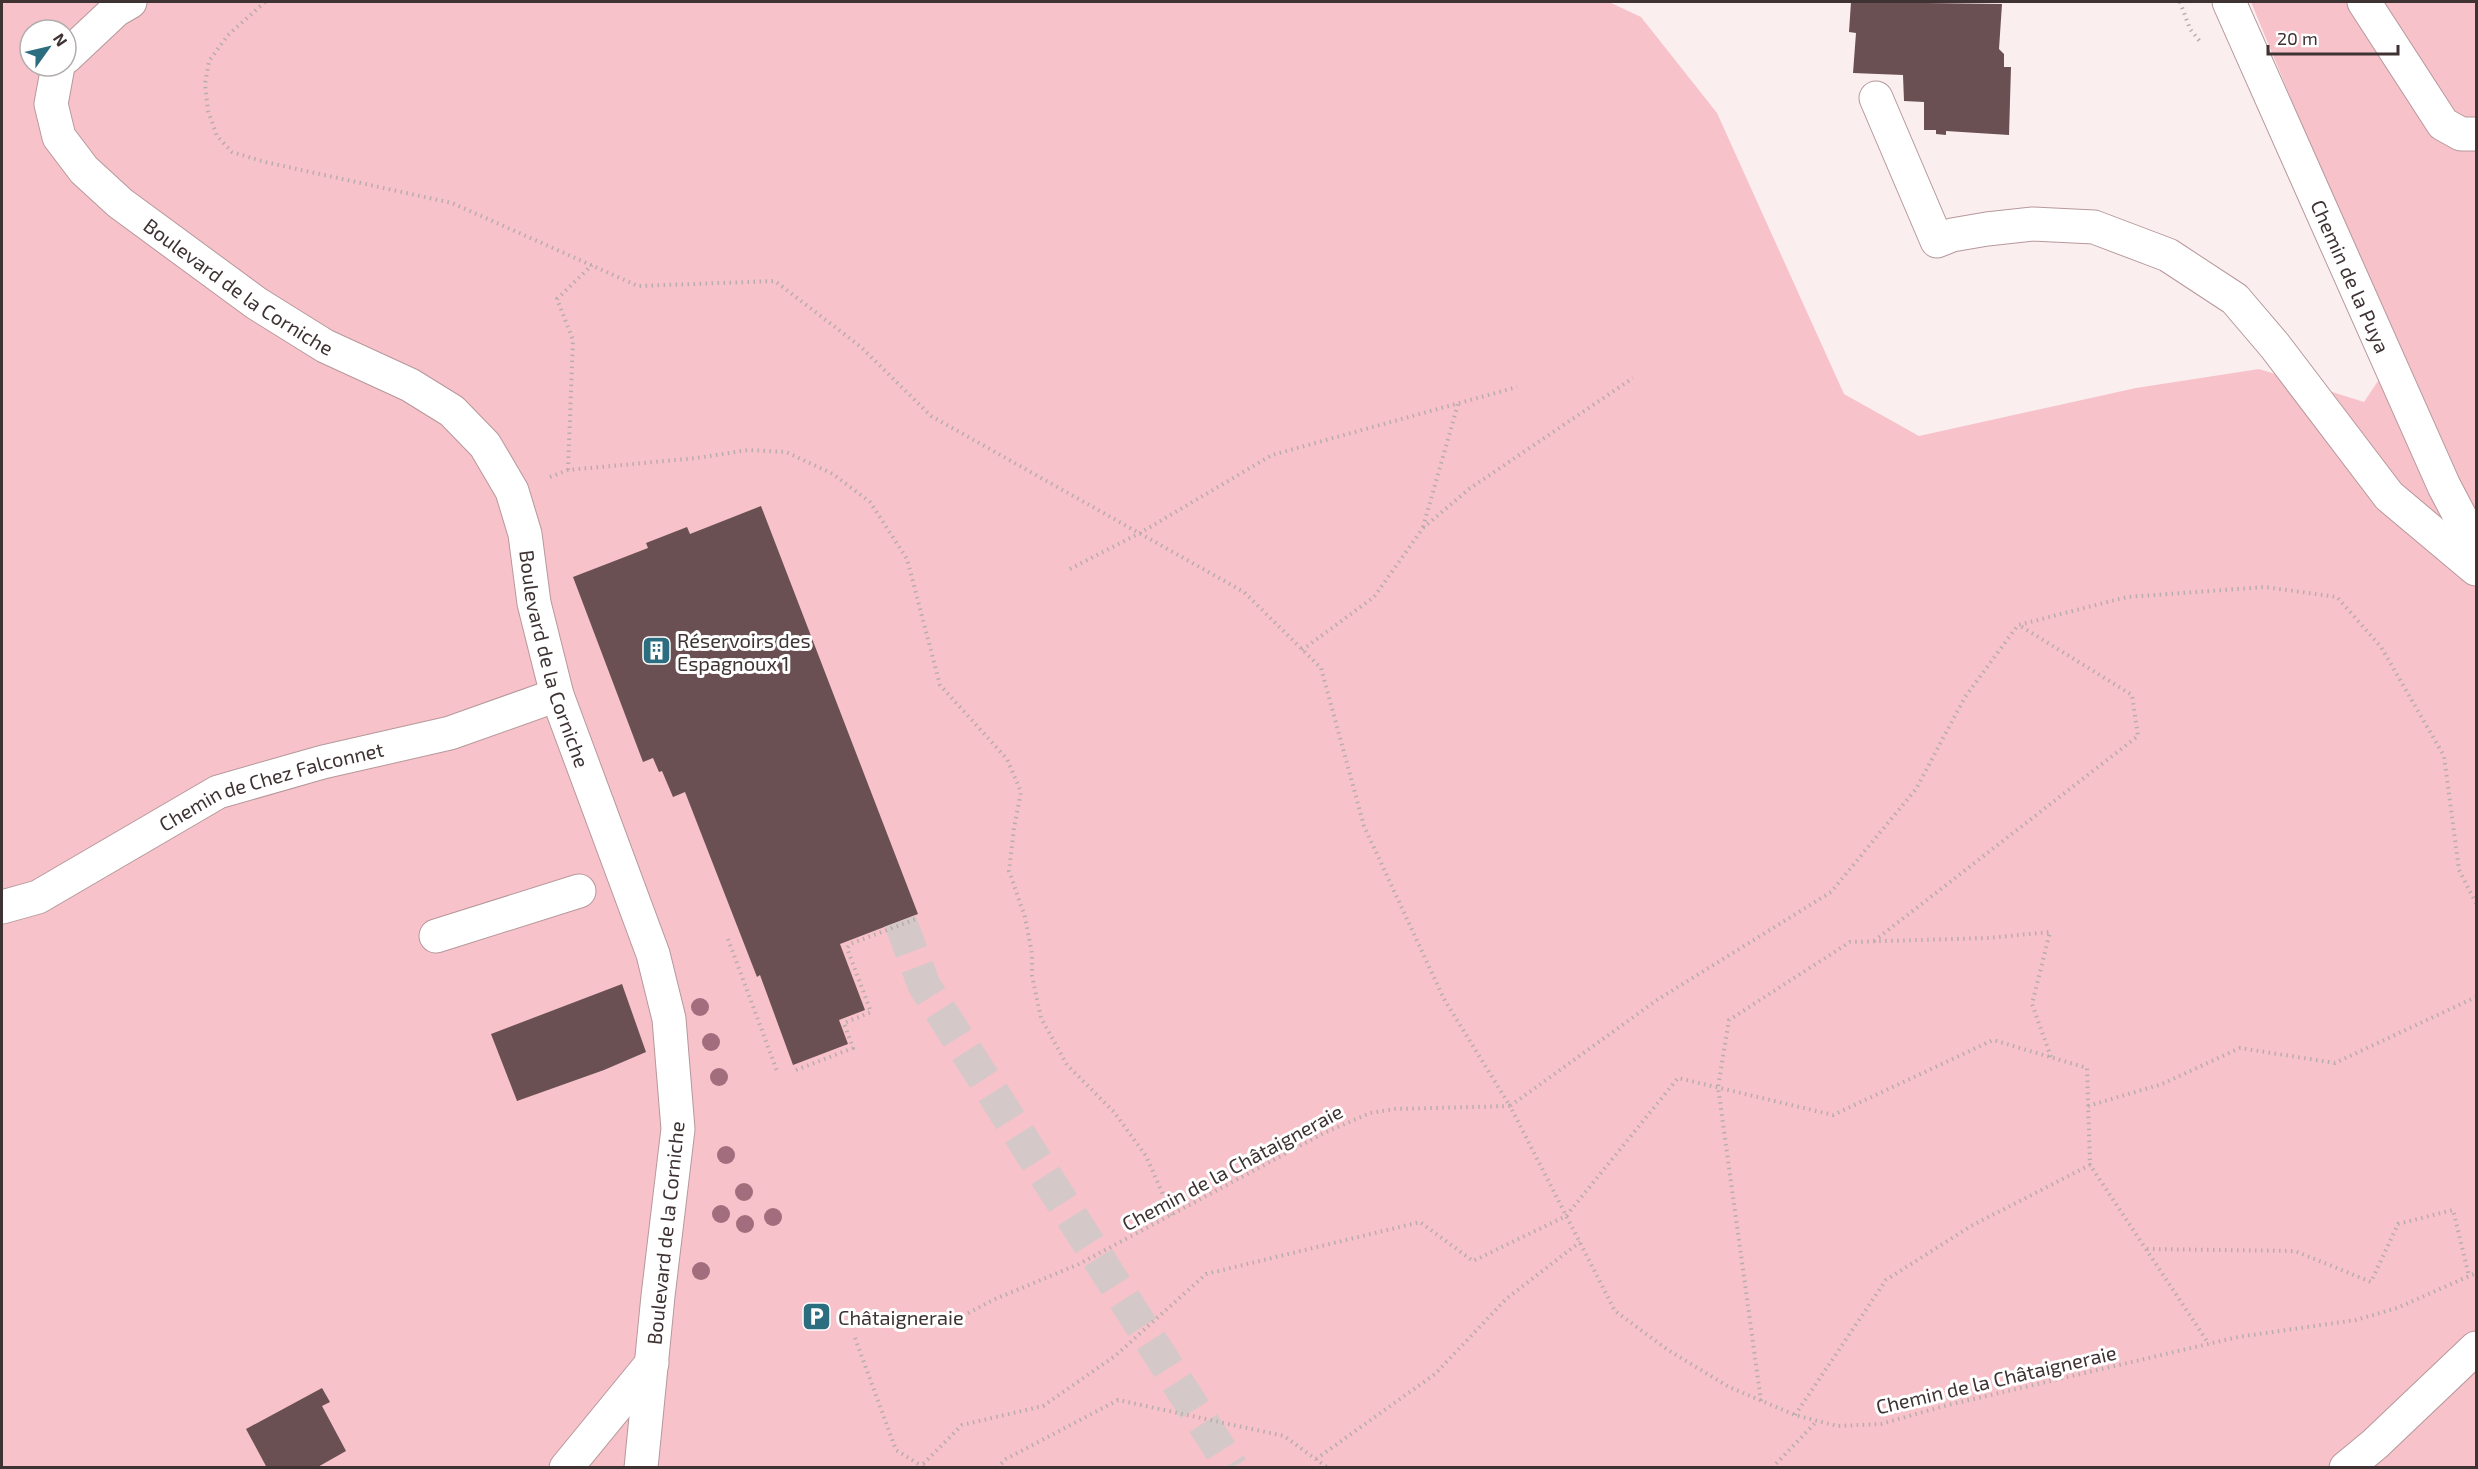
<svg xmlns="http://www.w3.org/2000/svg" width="2478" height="1469" font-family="'Exo 2',sans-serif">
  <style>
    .green { fill: #f7c2ca; fill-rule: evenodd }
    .building { fill: #6a5053 }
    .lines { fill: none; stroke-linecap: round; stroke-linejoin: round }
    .minor-tunnel { stroke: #d5c8c9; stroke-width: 33; stroke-dasharray: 33 16; stroke-linecap: butt }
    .minor-casing { stroke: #b6989b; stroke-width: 35 }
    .path { stroke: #b9acad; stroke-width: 4; stroke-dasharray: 1.5 4.5; stroke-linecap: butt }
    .minor { stroke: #fff; stroke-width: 33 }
    .tree { fill: #a26e7e }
    .labels { text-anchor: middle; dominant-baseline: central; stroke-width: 6; stroke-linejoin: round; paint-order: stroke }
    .street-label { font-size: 20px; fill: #3e3233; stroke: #fff }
    .poi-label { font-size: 20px; fill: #3e3233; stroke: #fff; text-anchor: start }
  </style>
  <rect width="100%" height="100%" fill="#fbeeef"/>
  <path class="green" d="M2,2H1609L1641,17L1717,113L1844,394L1919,436L2136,388L2259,369L2364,402L2396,354L2251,2H2476V1467L2,1468ZM30,30H66V66H30Z"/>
  <path class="building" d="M1851,2L2002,4L1999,49L2004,54V67H2011L2009,135L1946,131V135L1936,134V130H1924V102L1904,101L1903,75L1853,73L1856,33L1849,32Z
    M761,506L918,914L840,944L865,1010L839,1020L848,1044L793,1065L760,975L757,977L685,792L673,797L662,771L659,772L653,758L643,762L573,577L648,548L646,543L687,527L690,534Z
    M622,984L646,1052L604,1070L517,1101L491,1034Z
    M322,1388L330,1402L322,1406L346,1451L316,1468H267L246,1429Z"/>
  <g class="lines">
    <path class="minor-tunnel" d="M900,921L924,985L1232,1468"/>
    <defs>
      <g id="minor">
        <path id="s1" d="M2229,2L2444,486L2476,547"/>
        <path d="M2364,2L2443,124L2461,134H2476"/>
        <path d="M66,57L116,10L130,2"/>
        <path id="s2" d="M58,66L51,104L59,137L84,170L120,203L256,303L325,346L410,385L452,411L485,445L512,491L525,534L534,603L557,695L653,954L669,1019L678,1129L658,1296L641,1468"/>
        <path d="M1876,98L1937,241L1952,235L1987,229L2033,224L2094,227L2168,255L2235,299L2275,346L2389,496L2476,569"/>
        <path id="s3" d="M2,907L38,897L218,792L323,762L450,733L557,695"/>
        <path d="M436,936L579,891"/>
        <path d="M566,1468L652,1363"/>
        <path d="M2346,1468L2375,1444L2476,1348"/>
      </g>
    </defs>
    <use href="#minor" class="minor-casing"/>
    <path class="path" d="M265,2L228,35L209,61L205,84L208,111L217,136L232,152L265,162L452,203L638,286L775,281L861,347L931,416L1244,592L1321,668L1364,826L1444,999L1510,1106L1657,1000L1831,892L1916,789L1965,697L2018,625L2127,597L2265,587L2337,597L2381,647L2444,756L2459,870L2476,903
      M2180,2L2190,29L2202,44
      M568,470L573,340L557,299L592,265
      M550,477L568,470L697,458L748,450L786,452L833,474L870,502L907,559L940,685L1007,759L1021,792L1014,828L1009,871L1025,917L1032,954V976L1041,1018L1067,1065L1114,1112L1146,1156L1172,1215
      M1423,527L1458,404
      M1070,569L1140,533L1272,455L1517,387
      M1302,650L1374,597L1423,528L1469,489L1633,378
      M728,939L777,1071
      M1874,941L2138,736L2132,695L2019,625
      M796,1070L853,1048L844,1023L871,1012L847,948L850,944L916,919
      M2088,1106L2162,1084L2240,1048L2335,1063L2476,997
      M2147,1249L2295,1251L2371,1282L2398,1224L2453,1210L2469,1276
      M886,1322L930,1324L959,1318L993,1300L1079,1264L1324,1133L1370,1113L1395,1109L1510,1106L1615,1311L1668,1350L1729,1387L1795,1415L1837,1426L1881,1424L1944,1406L2238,1337L2356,1320L2397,1308L2476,1273
      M855,1338L896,1450L925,1468
      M1761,1401L1718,1087L1729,1020L1850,942L1988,938L2050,932L2032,1004L2051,1057
      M1795,1415L1886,1280L1971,1226L2090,1165L2209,1344
      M1316,1459L1435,1374L1506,1299L1580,1242
      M919,1468L962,1425L1043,1406L1115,1356L1206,1274L1420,1222L1473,1261L1566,1216L1678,1078L1833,1115L1993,1040L2087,1068L2090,1165
      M997,1468L1006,1459L1118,1400L1284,1436L1328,1468
      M1772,1468L1817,1421"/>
    <use href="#minor" class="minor"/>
  </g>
  <g class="tree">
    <circle cx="700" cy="1007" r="9"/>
    <circle cx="711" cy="1042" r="9"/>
    <circle cx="719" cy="1077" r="9"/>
    <circle cx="726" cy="1155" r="9"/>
    <circle cx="744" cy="1192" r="9"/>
    <circle cx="721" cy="1214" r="9"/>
    <circle cx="773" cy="1217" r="9"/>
    <circle cx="745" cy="1224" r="9"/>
    <circle cx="701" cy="1271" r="9"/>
  </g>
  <defs>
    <symbol id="building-square" viewBox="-11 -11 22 22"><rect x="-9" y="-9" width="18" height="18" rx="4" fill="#2c6e80" stroke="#fff"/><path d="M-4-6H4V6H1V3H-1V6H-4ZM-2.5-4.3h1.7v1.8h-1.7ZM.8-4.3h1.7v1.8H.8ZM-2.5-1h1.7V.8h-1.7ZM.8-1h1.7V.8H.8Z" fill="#fff"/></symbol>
    <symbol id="parking-square" viewBox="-11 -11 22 22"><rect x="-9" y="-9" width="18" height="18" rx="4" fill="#2c6e80" stroke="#fff"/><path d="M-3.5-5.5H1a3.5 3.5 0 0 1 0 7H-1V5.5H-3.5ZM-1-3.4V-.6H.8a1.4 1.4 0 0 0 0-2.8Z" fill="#fff"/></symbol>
  </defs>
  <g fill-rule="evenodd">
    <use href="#building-square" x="640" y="634" width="33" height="33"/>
    <use href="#parking-square" x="800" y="1300" width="33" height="33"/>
  </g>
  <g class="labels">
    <g class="street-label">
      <text stroke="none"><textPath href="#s1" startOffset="300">Chemin de la Puya</textPath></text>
      <text stroke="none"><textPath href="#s2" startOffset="308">Boulevard de la Corniche</textPath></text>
      <text stroke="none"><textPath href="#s2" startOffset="830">Boulevard de la Corniche</textPath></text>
      <text stroke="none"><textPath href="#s3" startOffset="298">Chemin de Chez Falconnet</textPath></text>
      <text transform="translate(1232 1167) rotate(-28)">Chemin de la Châtaigneraie</text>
      <text transform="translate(665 1233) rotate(-84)">Boulevard de la Corniche</text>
      <text transform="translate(1996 1379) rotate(-13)">Chemin de la Châtaigneraie</text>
    </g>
    <g class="poi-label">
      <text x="677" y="640">Réservoirs des<tspan x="677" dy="23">Espagnoux 1</tspan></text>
      <text x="838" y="1317">Châtaigneraie</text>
    </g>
  </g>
  <rect width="2478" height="1469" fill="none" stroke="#3e3233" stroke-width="6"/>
  <g transform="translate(48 48) rotate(56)"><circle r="28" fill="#ffffff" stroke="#b2adad" stroke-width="1.5"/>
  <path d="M0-4.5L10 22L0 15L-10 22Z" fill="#2c6e80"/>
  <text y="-9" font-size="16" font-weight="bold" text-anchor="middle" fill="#3e3233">N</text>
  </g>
  <path d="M2268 45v9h130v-9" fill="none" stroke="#3e3233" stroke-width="3"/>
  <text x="2277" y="45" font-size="18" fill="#3e3233" stroke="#ffffff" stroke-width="4.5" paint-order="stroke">20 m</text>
</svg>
